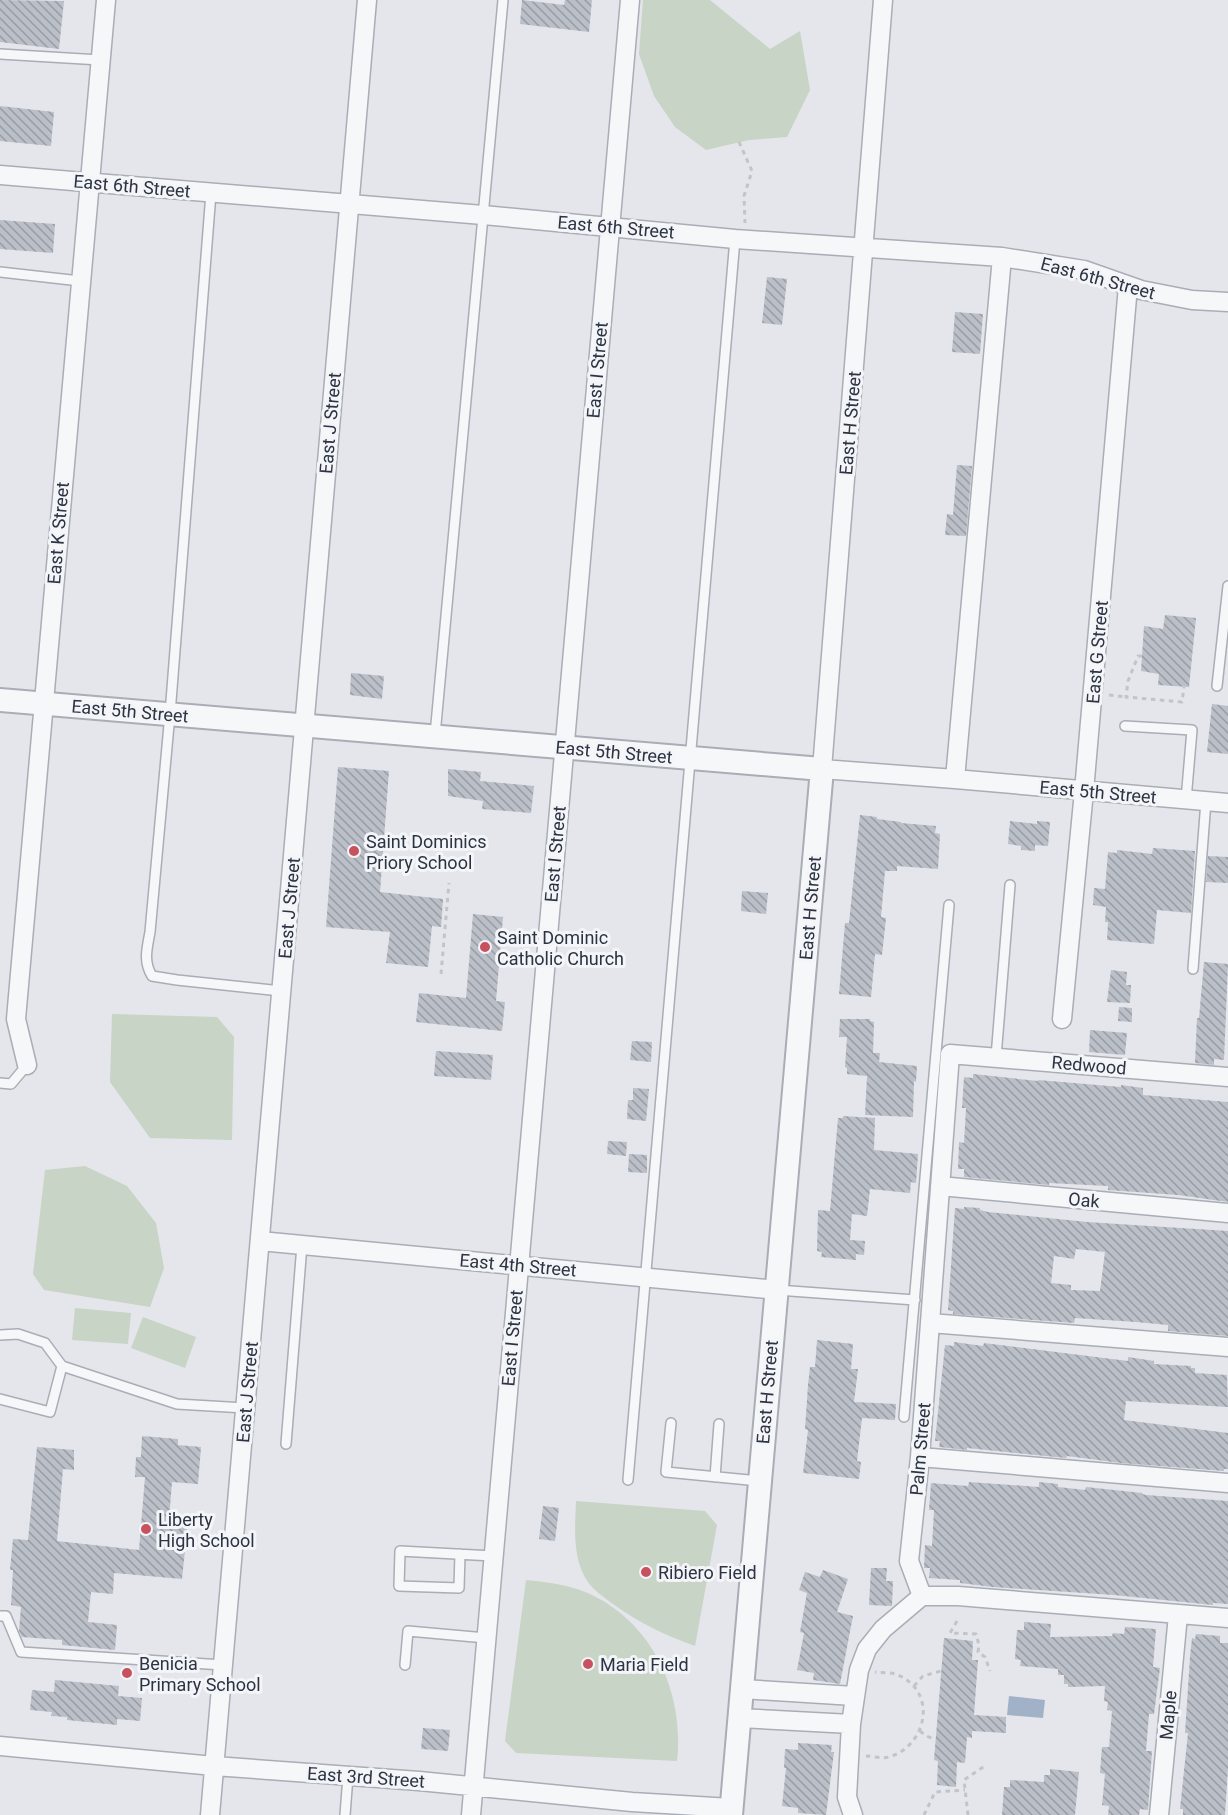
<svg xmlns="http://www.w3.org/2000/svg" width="1228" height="1815" font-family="Roboto,sans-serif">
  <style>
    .park { fill: #c8d4c5 }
    .water { fill: #a1b2c8 }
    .building { fill: url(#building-back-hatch); fill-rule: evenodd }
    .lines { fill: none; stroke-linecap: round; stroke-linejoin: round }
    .service-casing { stroke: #a9adb5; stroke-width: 12 }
    .minor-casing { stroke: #a9adb5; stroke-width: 21 }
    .tertiary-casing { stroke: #a9adb5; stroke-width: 26 }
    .path { stroke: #c1c4c9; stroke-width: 3; stroke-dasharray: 4.5 4.5; stroke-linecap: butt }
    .service { stroke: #f6f7f9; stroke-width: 9 }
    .minor { stroke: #f6f7f9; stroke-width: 18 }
    .tertiary { stroke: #f6f7f9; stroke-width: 22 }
    .poi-dot { fill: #c8515e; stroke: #f3f5f8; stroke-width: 2 }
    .labels { text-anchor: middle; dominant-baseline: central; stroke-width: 6; stroke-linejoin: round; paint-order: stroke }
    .street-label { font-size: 18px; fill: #2c3342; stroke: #f3f5f8 }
    .poi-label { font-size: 18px; fill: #2c3342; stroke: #f3f5f8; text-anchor: start }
  </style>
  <defs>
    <pattern id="building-back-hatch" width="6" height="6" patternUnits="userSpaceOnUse" patternTransform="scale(1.5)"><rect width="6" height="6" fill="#bbbfc7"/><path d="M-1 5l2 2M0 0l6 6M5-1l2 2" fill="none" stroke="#989ca3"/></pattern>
  </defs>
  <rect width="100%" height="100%" fill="#e4e6eb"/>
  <path class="park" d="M643,0H710L770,49L800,31L810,90L787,137L749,140L706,150L675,127L654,96L639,54Z
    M112,1014L217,1017L234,1037L232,1140L150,1138L110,1082Z
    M85,1166L127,1186L156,1223L164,1268L150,1307L44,1290L33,1274L45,1170Z
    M75,1308L131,1313L128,1344L72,1340Z
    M143,1317L196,1337L185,1368L131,1348Z
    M576,1501L705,1511L717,1525L695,1646C665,1635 639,1623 613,1604C604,1597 594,1591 588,1582C572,1559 575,1528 576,1501Z
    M526,1580C545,1582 563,1584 580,1590C650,1616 685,1690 677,1761L516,1753L505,1741Z"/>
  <path class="water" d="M1009,1696L1045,1700L1043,1718L1007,1715Z"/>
  <path class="building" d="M0,0L64,1L59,49L0,42Z
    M522,0L564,5L565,0H592L589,32L520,24Z
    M0,106L54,112L51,146L0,141Z
    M0,220L55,224L53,253L0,249Z
    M767,277L787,279L782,325L762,323Z
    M955,312L983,314L980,354L952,352Z
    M957,465L972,466L966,536L945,535L947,514L953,515Z
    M1165,615L1196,618L1189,687L1158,685L1159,674L1141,671L1144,626L1163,629Z
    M351,673L384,676L382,699L350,695Z
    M1212,704L1228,706V754L1207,752Z
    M338,767L389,771L380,892L443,899L441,927L432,926L428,967L386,963L390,932L326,927Z
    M448,769L481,772L480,781L534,786L531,813L482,809L483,801L448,796Z
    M860,815L877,817V819L901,822V823L936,826L935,833L940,834L938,869L897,866V871H885L881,917L886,918L882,955L875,954L871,997L839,994L845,923H849Z
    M1010,821L1037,824V821L1050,822L1048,846L1035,845V851L1021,850V846L1008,844Z
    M1153,848L1195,851L1191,913L1157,910L1154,944L1107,940L1108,922H1105L1106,907L1093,905L1094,888L1105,889L1108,852L1117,853V850L1152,854Z
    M1208,856L1228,857V883L1206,882Z
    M742,891L768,893L766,914L741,911Z
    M473,914L503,917L496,1001L505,1002L502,1031L416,1022L419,993L466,998Z
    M1204,962L1228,964L1224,1060L1214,1059V1065L1195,1063L1197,1018H1199Z
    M1111,970L1127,972L1126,985H1131L1130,1003L1107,1002Z
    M1119,1007L1132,1008V1022L1118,1021Z
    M840,1019H870V1021L874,1022L873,1053H880L879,1062L917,1066L916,1082L914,1081L913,1117L865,1115L867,1076L847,1074V1068L845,1067L847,1037H839Z
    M1090,1030L1127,1033L1125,1055L1089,1052Z
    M632,1041L652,1042L651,1062L630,1060Z
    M436,1051L493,1055L491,1080L434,1076Z
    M973,1074L1038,1081V1080L1121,1087V1085L1143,1088V1095L1228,1102V1202L1178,1195L1108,1190V1186L1049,1183V1185L964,1177V1169H958L959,1142L964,1143L966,1108H962L964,1077L973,1078Z
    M633,1088L649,1089L646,1121L627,1119L628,1100H633Z
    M843,1116L875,1118L874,1150L918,1154L916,1183L911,1182L910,1193L870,1189L867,1216L852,1214L850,1240L865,1241L864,1255L856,1254V1260L821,1257L822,1252L817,1251L818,1210L830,1211L838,1118H843Z
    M608,1141L627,1142L626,1156L607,1154Z
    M629,1154L647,1155V1173L628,1172Z
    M964,1207L980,1208V1210L988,1212L1087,1222L1228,1231V1336L1168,1331V1325L1136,1322L1075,1318L1074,1323L953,1314V1311L948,1310L955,1208L964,1209ZM1076,1249L1105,1252L1100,1291L1071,1290V1285L1051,1283L1054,1256L1074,1259Z
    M817,1340L853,1344L851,1369H858L854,1402L896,1404L895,1420L862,1418L857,1461L861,1462L859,1479L803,1473L808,1430L805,1429L808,1385L810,1367H815Z
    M954,1342L983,1346L984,1343L1128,1361V1357L1154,1361V1364L1191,1366V1368H1195V1373L1227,1375L1228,1407L1126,1401L1124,1420L1228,1433V1469H1224V1471L1121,1463L1067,1456L1066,1458L967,1448V1450L939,1447L940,1441H935L945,1345L954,1346Z
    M142,1436L178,1439V1445L201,1447L198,1484L172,1482L169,1519L188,1521L182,1579L114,1573L113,1594L91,1592L88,1622L117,1625L115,1650L62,1645V1640L22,1637L19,1631L21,1607L11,1605L13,1570H10L13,1539L28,1540L37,1447L74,1450V1470L63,1469L57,1541L139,1550L145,1477H135L136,1457H141Z
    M969,1482L1039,1487V1482L1058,1484V1487L1085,1490L1086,1487L1142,1493V1494L1146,1495L1228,1501V1604L1213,1603V1605L1114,1595L993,1587L960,1583V1580L929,1578L930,1568H924L925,1545L932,1546L934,1510H929L931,1483L968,1486Z
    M543,1506L559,1508L555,1541L539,1539Z
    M871,1568H887L886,1581H893L892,1606L869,1605Z
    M823,1570L848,1579L837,1612L853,1616L840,1684L813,1680L814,1673L797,1670L804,1633L800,1632L807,1593L799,1590L805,1572L820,1577Z
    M1024,1622L1051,1624L1050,1637L1112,1636L1113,1633L1124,1634L1125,1627L1156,1629L1153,1667L1160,1668L1154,1714H1149L1146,1751H1152L1148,1810L1140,1809L1139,1815H1108L1109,1806L1102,1805L1105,1774L1100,1773L1102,1747H1109L1112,1711L1107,1710L1108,1702L1104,1701L1105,1686L1068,1687V1684H1064V1675H1058V1669L1020,1666L1021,1660L1015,1659L1017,1630H1024Z
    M1196,1634L1220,1636V1643H1228V1767L1225,1815H1183V1809H1180L1188,1733H1185L1190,1657L1192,1638L1195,1639Z
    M944,1638L973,1641L972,1660H978L974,1715L1006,1717V1733L972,1731V1738L967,1737L965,1763L957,1762L956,1787L937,1785L938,1761L934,1760Z
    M55,1680L119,1686L118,1696L142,1698L140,1721L117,1719V1725L67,1720V1717L51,1716L52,1712L30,1710L32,1690L54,1692Z
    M423,1728L450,1730L448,1751L421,1749Z
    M798,1743L832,1745L831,1752H834L826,1815L798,1813V1808L782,1806L786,1768H784L785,1749L798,1750Z
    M1050,1769L1079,1772L1075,1815H1002L1004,1787H1010V1780L1044,1782V1775H1050Z"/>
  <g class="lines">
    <defs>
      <path id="service" d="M0,54L100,60
        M211,193L170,714L150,932C147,949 143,961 152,976L177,980L281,991
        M0,272L80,281
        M1217,686L1228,586
        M1125,726L1192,730L1186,800
        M435,735L503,0
        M1193,969L1206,801
        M996,1057L1010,885
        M0,1083L11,1084L27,1065
        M777,1290L915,1300
        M0,1335L18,1334L45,1343L62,1366
        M0,1399L50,1412L62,1366L177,1404L245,1408
        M904,1417L949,905
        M671,1423L666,1472L759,1481
        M286,1444L302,1245
        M715,1477L719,1424
        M628,1480L735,239
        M460,1554L459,1588L399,1586L400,1551L493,1556
        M0,1616H6L21,1652L223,1665
        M405,1665L408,1631L486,1638
        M345,1815L348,1776"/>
      <path id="minor" d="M883,0L822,769L955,779L1228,803
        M0,175L483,215L735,239L1002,257L1084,270L1141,290L1192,300L1228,302
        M955,779L1002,257
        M1062,1019L1084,791L1128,286
        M27,1065L16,1019L106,0
        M940,1186L1228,1213
        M260,1241L777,1290
        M930,1323L1228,1347
        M920,1457L1228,1483
        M922,1596H958L1228,1618
        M742,1689L854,1696
        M739,1718L851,1724
        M0,1746L214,1766L419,1781L632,1802L731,1808
        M210,1815L367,0
        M471,1815L630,0
        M853,1815L847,1797L851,1724L859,1670L867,1649L883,1629L922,1596L909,1561L920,1457L950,1054L1228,1077
        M1159,1815L1178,1615"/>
      <path id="tertiary" d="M0,700L822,769L731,1815"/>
    </defs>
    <use href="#service" class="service-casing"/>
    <use href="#minor" class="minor-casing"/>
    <use href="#tertiary" class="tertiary-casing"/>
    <path class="path" d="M739,142L752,171L744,196L745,223
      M1142,656H1138L1128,681L1126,697L1182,702L1184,687
      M1109,695L1126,697
      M441,974L449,883
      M957,1621L950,1633L976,1634L979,1645L978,1652L985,1657L990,1671
      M914,1686L923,1676L941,1671
      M920,1731L926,1736L935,1739
      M866,1756C873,1756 882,1759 889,1757C927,1746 938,1692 898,1675C892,1672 882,1673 875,1672
      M924,1815L935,1792L965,1790
      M968,1815L964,1780L986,1765"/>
    <use href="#service" class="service"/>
    <use href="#minor" class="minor"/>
    <use href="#tertiary" class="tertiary"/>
  </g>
  <g class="poi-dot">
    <circle cx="354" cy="851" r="6"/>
    <circle cx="485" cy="947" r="6"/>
    <circle cx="146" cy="1529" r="6"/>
    <circle cx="646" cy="1572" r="6"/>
    <circle cx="588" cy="1664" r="6"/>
    <circle cx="127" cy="1673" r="6"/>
  </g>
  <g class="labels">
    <g class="street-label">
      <text transform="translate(132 186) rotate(5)">East 6th Street</text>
      <text transform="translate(616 227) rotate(5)">East 6th Street</text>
      <text transform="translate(1098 278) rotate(15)">East 6th Street</text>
      <text transform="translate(597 370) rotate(-85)">East I Street</text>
      <text transform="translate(330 423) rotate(-85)">East J Street</text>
      <text transform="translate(850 423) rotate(-85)">East H Street</text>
      <text transform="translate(58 533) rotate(-85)">East K Street</text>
      <text transform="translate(1097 652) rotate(-85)">East G Street</text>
      <text transform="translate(130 711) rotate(5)">East 5th Street</text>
      <text transform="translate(614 752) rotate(5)">East 5th Street</text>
      <text transform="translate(1098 792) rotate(5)">East 5th Street</text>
      <text transform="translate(555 854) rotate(-85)">East I Street</text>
      <text transform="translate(289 908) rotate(-85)">East J Street</text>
      <text transform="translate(810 908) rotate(-85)">East H Street</text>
      <text transform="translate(1089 1065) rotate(5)">Redwood</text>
      <text transform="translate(1084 1200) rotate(5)">Oak</text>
      <text transform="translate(518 1265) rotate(5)">East 4th Street</text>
      <text transform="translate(512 1338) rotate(-85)">East I Street</text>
      <text transform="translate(247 1392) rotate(-85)">East J Street</text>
      <text transform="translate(767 1392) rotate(-85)">East H Street</text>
      <text transform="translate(920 1449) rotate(-85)">Palm Street</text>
      <text transform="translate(1168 1715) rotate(-85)">Maple</text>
      <text transform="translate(366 1777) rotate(4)">East 3rd Street</text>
    </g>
    <g class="poi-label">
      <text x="366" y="841">Saint Dominics<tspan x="366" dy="21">Priory School</tspan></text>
      <text x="497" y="937">Saint Dominic<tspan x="497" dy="21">Catholic Church</tspan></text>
      <text x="158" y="1519">Liberty<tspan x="158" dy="21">High School</tspan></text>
      <text x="658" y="1572">Ribiero Field</text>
      <text x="139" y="1663">Benicia<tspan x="139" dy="21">Primary School</tspan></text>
      <text x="600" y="1664">Maria Field</text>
    </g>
  </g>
</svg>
